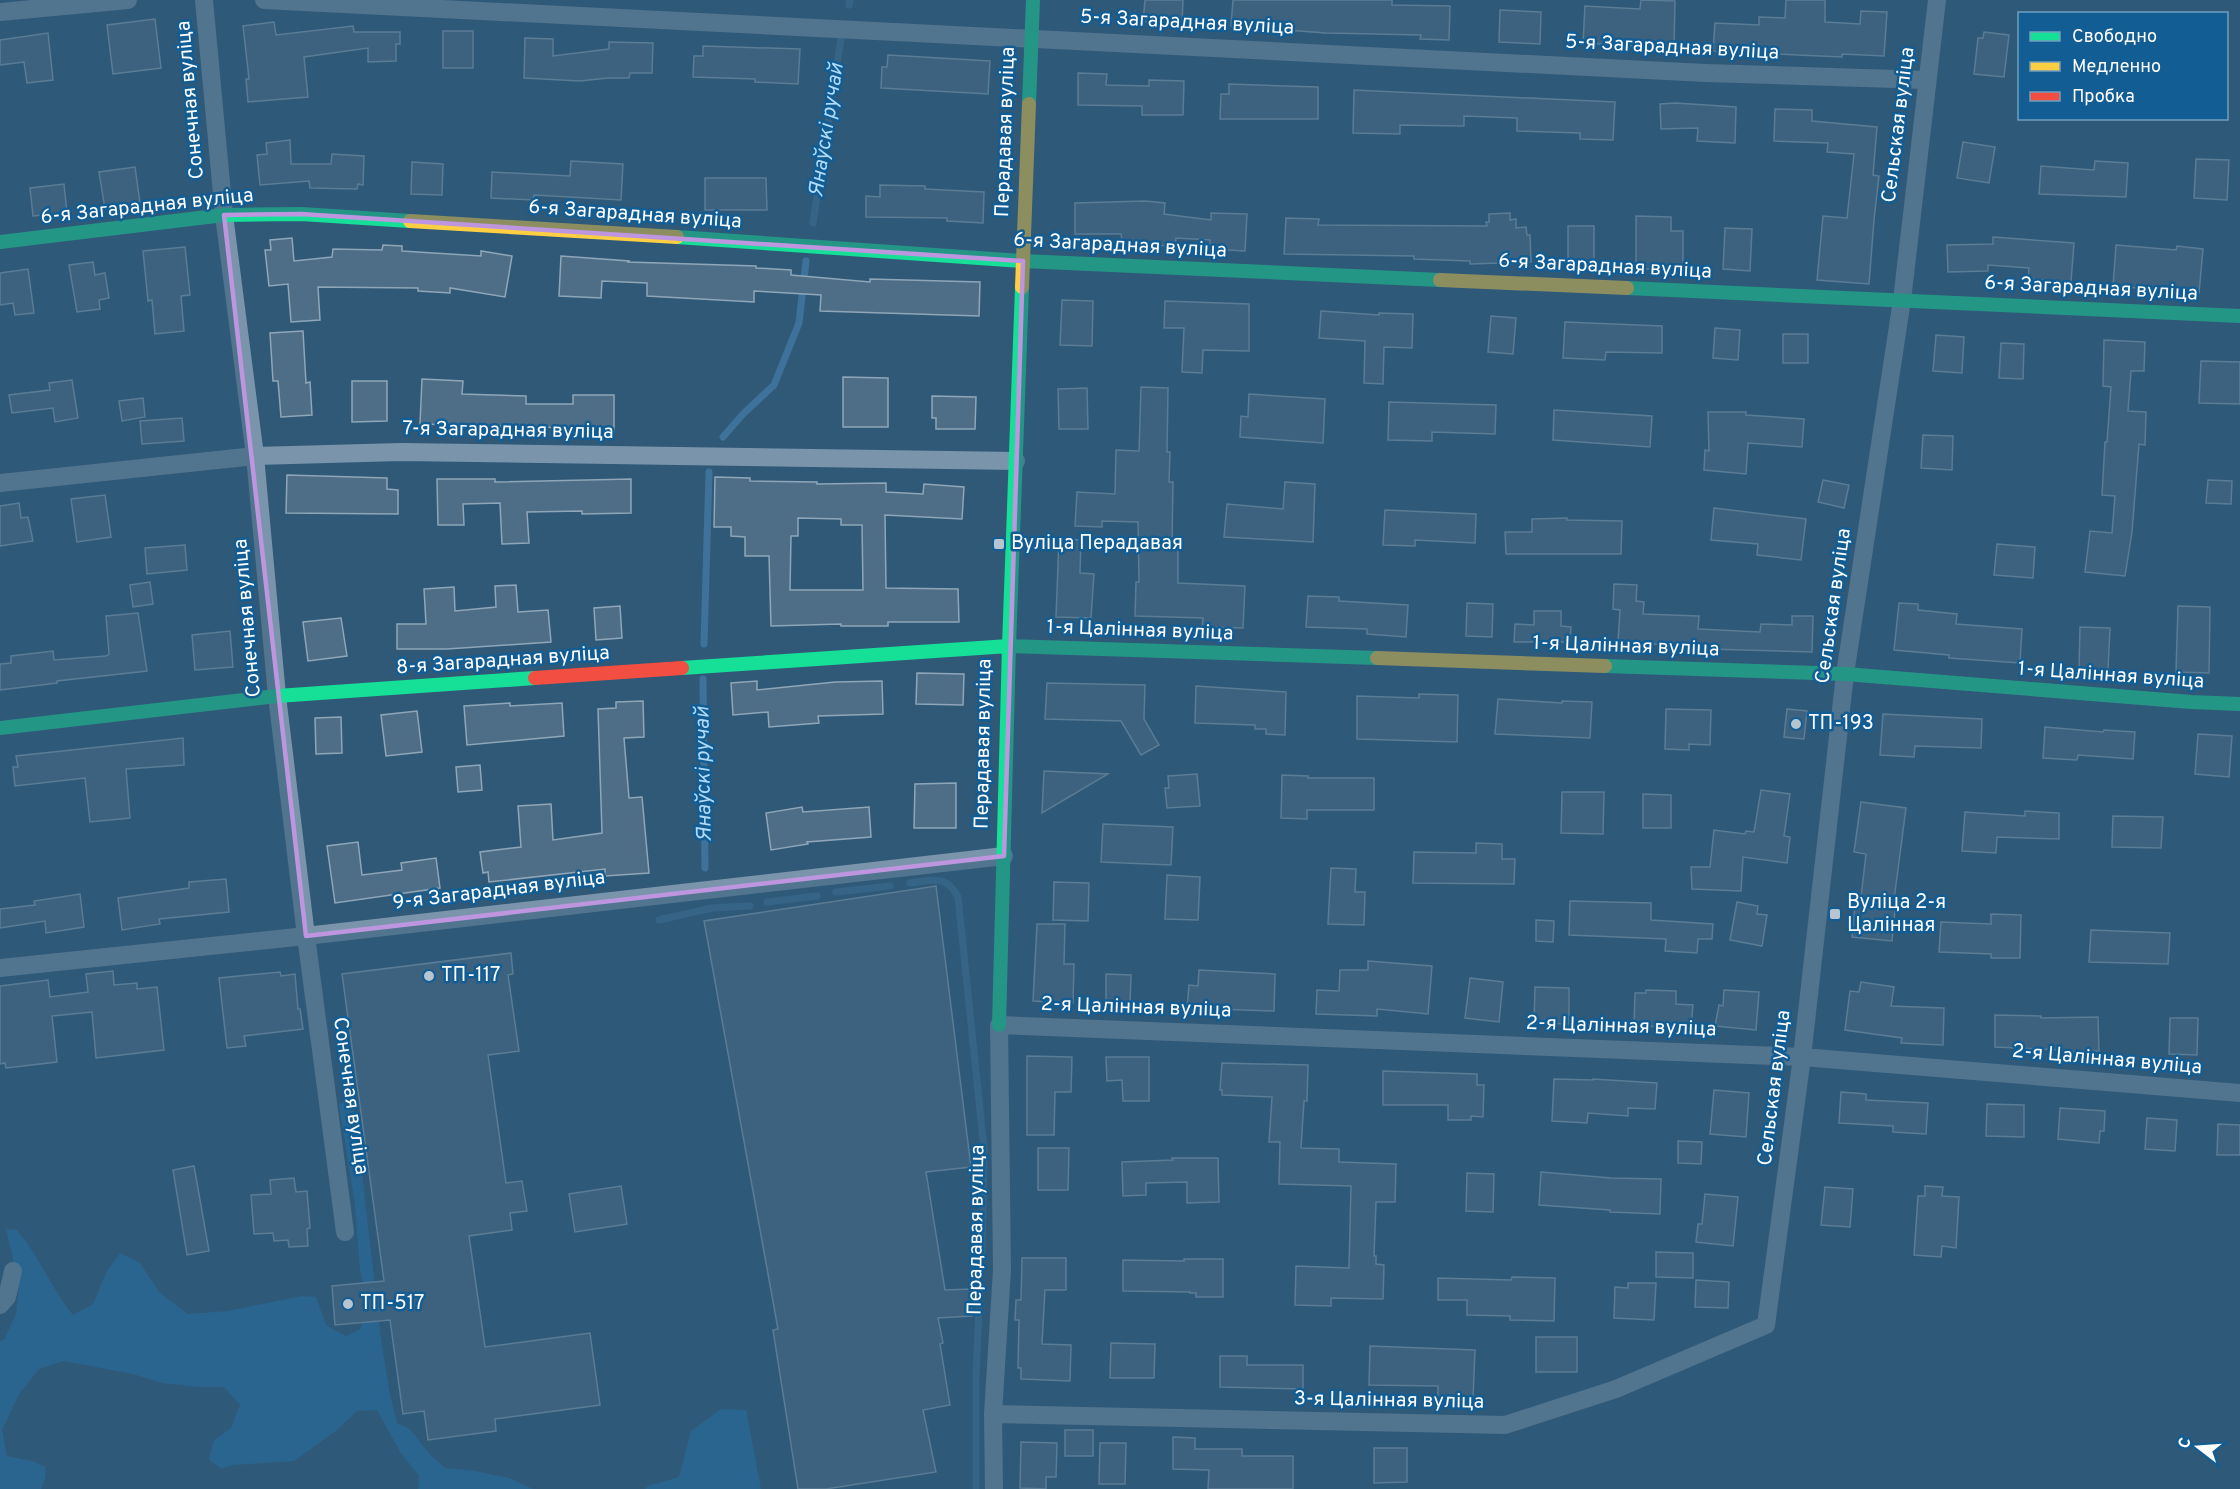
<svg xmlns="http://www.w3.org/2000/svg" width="2240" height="1489" font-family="Overpass,sans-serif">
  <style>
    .green { fill: #2473aa }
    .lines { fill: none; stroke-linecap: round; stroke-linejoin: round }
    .stream { stroke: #3f729a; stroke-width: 7 }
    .building { fill: #4e6e87; stroke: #8ea6b8; stroke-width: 1.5; fill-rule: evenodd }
    .street { stroke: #7a95ab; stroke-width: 18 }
    .fast { stroke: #16e098; stroke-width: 14 }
    .slow { stroke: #ffcf43; stroke-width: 14 }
    .jam { stroke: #f24e42; stroke-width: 14 }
    .marked { fill: none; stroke: #bd96df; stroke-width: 4.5; stroke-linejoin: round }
    .poi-dot { fill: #b7c5d0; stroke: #135d95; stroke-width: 2 }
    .labels { text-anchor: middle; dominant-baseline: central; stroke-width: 5; stroke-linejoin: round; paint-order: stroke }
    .street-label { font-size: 20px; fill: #fff; stroke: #135d95 }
    .poi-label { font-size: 20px; fill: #fff; stroke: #135d95; text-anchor: start }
    .water-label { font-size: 21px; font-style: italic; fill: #b0dbf9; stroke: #135d95 }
  </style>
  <rect width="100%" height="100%" fill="#305978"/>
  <path class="green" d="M348,1097L355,1113L381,1339L390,1395L397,1423L410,1429L428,1452L445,1468L475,1471L509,1478L533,1489H418L419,1476L400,1452L377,1410L357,1411L337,1430L294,1461L234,1465L221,1468L209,1460L214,1440L231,1428L240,1405L224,1387H199L162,1383L133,1374L64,1361L39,1369L19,1394L2,1430L7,1456L32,1461L46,1467L45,1478L41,1489H0V1341L4,1340L16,1314L19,1284L6,1229L17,1230C39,1256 51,1288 73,1315L93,1304L106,1273L120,1253L140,1263L160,1293L188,1314L228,1311L302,1296L316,1297L326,1325L346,1336L360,1329L369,1308L360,1270L355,1205L339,1105Z
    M721,1409L746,1410L761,1489H645L648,1486L679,1477L691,1431Z"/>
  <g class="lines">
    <path class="stream" d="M849,5L850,0
      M813,223L841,38
      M723,437L743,414L774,385L799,323L806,261
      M704,644L709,472
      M703,679L705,868
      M910,883C933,880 946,874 958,897L984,1149L982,1256
      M836,892L890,886
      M767,902L817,896
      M659,920L712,908L750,906
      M976,1489V1376L980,1285"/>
  </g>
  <path class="building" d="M1145,0H1183L1182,24L1143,22Z
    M1233,0H1392V5L1450,6L1449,40L1420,39L1421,35L1326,33L1231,26Z
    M1641,0L1675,1L1674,48L1583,43L1585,6L1640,9Z
    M1786,0H1825V22L1860,24L1861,11L1887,12L1884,56L1842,54V57L1797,55L1713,51L1715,23L1759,25V17L1785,18Z
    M1500,10L1541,12L1540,44L1499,42Z
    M155,19L161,68L113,74L107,25Z
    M274,22L276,35L353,26L354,32H400V44H396V61L368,62V48L304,57L308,97L248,102L246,79H249L243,26Z
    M443,31H473V68H443Z
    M1984,32L2009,35L2004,77L1974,74L1978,38H1983Z
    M48,33L53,80L27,83L24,62L0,65V40Z
    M525,38L553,39V56L609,49V42L653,43L652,73H630L629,78H608L580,81L524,78Z
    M703,46L800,49L798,84L755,82V79L693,77L694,56H703Z
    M888,55L990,61L988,94L881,88L882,67H887Z
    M1078,73L1107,74L1106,85L1149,86V80L1184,81L1183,115H1142V106L1078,105Z
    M1229,84L1318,87V119H1220L1221,94H1229Z
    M1354,90L1615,102L1613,140L1580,139V133L1517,131V118L1464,116V126L1400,125V134L1353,133Z
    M1676,103L1736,107L1735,143L1697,141L1698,128L1661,129L1660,104Z
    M1775,109L1812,110V121L1877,127L1873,175L1879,176L1874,220L1869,284L1817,280L1823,216L1847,218L1854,154L1827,152L1828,143L1774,141Z
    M290,140L291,164H331L332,154L364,156L363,185L358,184L357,189L310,188L309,181L260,185L257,155L267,154L266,143Z
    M1963,142L1995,147L1989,183L1957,178Z
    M2196,159L2229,160L2227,200L2194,198Z
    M571,161L623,164L621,200L534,195L533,200L491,198L492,172L570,176Z
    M2095,161L2128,163L2126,197L2039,194L2041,166L2094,170Z
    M412,162L443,164L442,195L411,194Z
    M135,167L140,203L105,209L99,172Z
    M705,178H766L767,210H705Z
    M64,184L67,213L33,216L30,188Z
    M880,185L925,186V189L984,192L983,223L947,221V218L866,217V196L880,197Z
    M1145,201L1165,203L1164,214L1211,220V213L1247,214L1245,251L1210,249V240L1176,238L1175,247L1139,243L1123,245L1121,234H1075V203Z
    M1510,213V220L1516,219V228L1526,227L1527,235H1530L1531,262L1470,264V261L1414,259V256L1284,254L1286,218L1319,219L1318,225L1487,226L1486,222H1489V214Z
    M1636,216L1671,217V231H1683V269H1636Z
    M1568,226H1594V265H1568Z
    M1725,228L1752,229L1750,271L1723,269Z
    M1993,237L2074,243L2071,282L2028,279L2029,268L1988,265V271L1948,272L1947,245L1993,244Z
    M292,238L294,261L332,257L333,249L382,250L383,245L402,246V251L481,256V251L512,256L505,297L450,288V293L418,291V288L318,287L320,320L291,322L288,284L269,286L265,250H271L270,240Z
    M2116,245L2176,250L2177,246L2203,249L2199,293L2113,286Z
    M185,247L190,295L181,296L184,331L155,334L152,300L148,301L143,251Z
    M561,256L629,261L628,262L756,266V268L791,270V275L870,282V279L980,282L979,316L820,311L821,295L754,291V302L647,296V283L602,281L601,298L559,296Z
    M93,262L95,275L105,273L109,298L99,300L100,309L77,312L69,265Z
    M28,269L34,313L15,315L13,303L0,305V273Z
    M1062,300L1093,301L1092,346L1060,345Z
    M1165,301L1249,304V351L1203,350L1202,373L1182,372L1184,328H1164Z
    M1321,311L1379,315V313L1413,314L1412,348L1384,347L1383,384L1364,383L1365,341L1319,338Z
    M1491,316L1516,318L1513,354L1488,352Z
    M1565,322L1662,326V353L1606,352L1605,360L1563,358Z
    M1715,328L1740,330L1738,360L1713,358Z
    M303,331L306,383L310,382L312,415L281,417L278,381H273L270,333Z
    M1783,334H1808V363H1783Z
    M1936,335L1964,337L1962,373L1933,371Z
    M2104,340L2145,342L2144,371H2131L2128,411L2146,412L2145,445L2139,444L2132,532L2125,576L2085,572L2090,531L2112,533L2115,496L2102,495L2105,442H2107L2111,387L2103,386Z
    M2001,343L2024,344L2023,379L1999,378Z
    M2201,361L2240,362V404L2199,403Z
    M843,377L888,378V427H843Z
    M422,379L463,381L462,394L526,396V404H573V395H614V432H573V428L420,424Z
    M72,380L78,418L55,422L53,408L12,413L9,395L50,390L49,383Z
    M352,381H387V421L352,422Z
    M1141,387L1168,388L1167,452H1170L1169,482H1173L1172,545H1178V583L1245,586L1243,628L1202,627L1203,618L1135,616L1136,582H1139L1138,522L1102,521V527L1075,526L1077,492L1115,494L1116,450L1139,451Z
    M1087,388L1088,429H1059L1058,389Z
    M1249,394L1325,399L1323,443L1240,437L1241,416L1248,417Z
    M932,396L976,397L975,429H936V418H932Z
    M143,398L145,417L122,421L119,401Z
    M1389,402L1496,405L1495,434L1432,432V441L1388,440Z
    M1554,410L1652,416L1650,447L1553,440Z
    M1708,412H1746V415L1804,419L1802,447L1748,443L1746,474L1704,470L1705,450L1709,451Z
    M182,418L184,441L142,444L140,421Z
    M1923,435L1953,436L1952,470L1921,468Z
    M287,475L387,478V489L398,490V514L286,513Z
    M715,477L750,478V481L817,482V484L886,483V492L923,494L924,484L964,487L962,519L885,515L886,588L958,589L959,622H888V626H841V624L771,626L769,556H745V537L731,536V527H714ZM798,518L841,519V525H862L863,590H790L791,536H798Z
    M437,479H495V482L631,479V513L582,514V511L527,512L529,543L502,544L500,503L463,504L464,525H438Z
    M1823,480L1849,485L1844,508L1818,502Z
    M2208,480L2232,481L2231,504L2206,503Z
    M1285,482L1315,484L1313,542L1224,537L1227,504L1283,509Z
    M105,495L111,537L77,542L71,499Z
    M19,503L21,518L28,517L33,541L0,546V506Z
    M1714,508L1806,519L1801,560L1757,555L1758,544L1711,540Z
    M1385,510L1476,514L1475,543L1415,540V546L1383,545Z
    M1567,518V520L1622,521L1621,554H1506L1505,532H1532V519Z
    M1059,539L1081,540L1080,573L1094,574L1091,618L1056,617Z
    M1997,544L2035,547L2033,578L1994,575Z
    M185,545L187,570L147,574L145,548Z
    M150,582L153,604L133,607L130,585Z
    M1614,584L1637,585L1636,601L1644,602L1643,614L1699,616L1698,629L1760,632L1761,624L1792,625V616H1813L1812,652L1672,648V645L1618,642L1620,610L1613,609Z
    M516,585L518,612L548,610L551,642L447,649H397V624H426L424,589L454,587L455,611L496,607L495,586Z
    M1308,596L1339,597V601L1408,605L1406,637L1367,634V629L1306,627Z
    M1467,603L1493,604L1492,637L1466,636Z
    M1899,603L1918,604V610L1957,614L1956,624L2022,629L2020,663L1949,658V655L1894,650Z
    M620,606L622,638L596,640L594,608Z
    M2178,606L2210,607L2209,673L2176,672Z
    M1534,611H1561V626L1571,627L1570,642H1514L1515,624L1534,625Z
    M138,613L147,671L57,681V683L0,690V664L11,663V656L53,651L54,660L106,656L109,654L106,616Z
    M341,618L347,656L308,661L303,622Z
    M2080,627L2110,628L2108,670L2079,669Z
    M230,631L233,667L195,670L192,635Z
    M917,673L964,674L963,705L916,704Z
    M757,681V690L835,682L882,681L883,714L818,716L819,723L769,727L768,712L733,715L731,683Z
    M1047,683L1145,685L1144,719L1159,745L1141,755L1121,721L1045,719Z
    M1196,686L1286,692L1285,735L1266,734V729H1255V725L1195,723Z
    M1419,694L1458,695L1457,742L1357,739V696L1419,698Z
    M1498,699L1562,703V701L1592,702L1590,738L1495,734Z
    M643,701L644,737L624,738L629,798L642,797L649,873L605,876V869L489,882L488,872L483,873L480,852L521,847L518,806L551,804L553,840L602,833L598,709L616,708V702Z
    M510,703V706L562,703L564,736L467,745L464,706Z
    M1666,709L1711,710L1710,745L1689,744V750L1665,749Z
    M1787,709L1807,711L1804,739L1784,737Z
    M417,711L422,752L386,756L381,715Z
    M1883,714L1982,719L1981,748L1915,746L1914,757L1880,755Z
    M341,717L342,753L316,754L315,718Z
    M2045,727L2103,732L2104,730L2135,732L2133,759L2078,755L2077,760L2043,758Z
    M2198,734L2232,736L2229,777L2195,774Z
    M183,738L184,765L126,769L130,818L90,822L85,778L15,786L13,767H18L16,756Z
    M480,765L482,790L458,792L456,767Z
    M1044,771L1108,774L1042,813Z
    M1197,774L1200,806L1167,808L1165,788H1169L1168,776Z
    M1282,775L1308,776V778H1374V810H1307V819L1281,818Z
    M956,783V828H914L915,784Z
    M1761,790L1790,794L1784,836L1790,837L1787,863L1743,857L1741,891L1692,889L1691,867H1710L1714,830L1745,834L1746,831L1754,832Z
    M1562,792H1604L1603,834L1561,833Z
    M1643,794L1671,795V828H1643Z
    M1861,802L1906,808L1894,900H1896L1892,941L1852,937L1856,896L1861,897L1866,854L1854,852Z
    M802,807L803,812L869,807L871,837L807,842L808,844L771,850L766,813Z
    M2025,811L2059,813V839L1997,837L1996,853L1962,851L1965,812L2025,816Z
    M2113,816L2163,817L2161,848L2112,847Z
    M1103,824L1173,827L1171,865L1101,862Z
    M358,842L362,875L402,870L401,863L436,858L440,888L335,903L327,846Z
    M1476,843L1502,844V859H1515L1514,884L1413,883L1414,852L1476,853Z
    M1331,868L1356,869L1355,892H1365L1364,925L1328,924Z
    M1167,875L1200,877L1198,920L1165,919Z
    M226,879L229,912L159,919L160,924L122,930L118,898L189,888V882Z
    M1054,882L1089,883L1088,921L1053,920Z
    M936,886L971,1167L926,1172L945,1290L970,1289L972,1316L938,1318L943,1343L940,1344L950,1405L923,1410L936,1472L826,1489H798L773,1330L778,1329L704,921Z
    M80,894L84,927L46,933L45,921L0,928V909L35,905L34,901Z
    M1570,901L1651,903V920L1713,924L1712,939H1698L1697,953L1665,951L1666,939L1569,935Z
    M1737,902L1758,906L1757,914L1767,915L1762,946L1730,940Z
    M1991,914L2021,915L2020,958H1991V954L1939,952L1941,922L1991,924Z
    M1536,920L1554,921L1553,942L1536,941Z
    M1037,924H1065L1064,964H1074L1073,1003L1033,1001Z
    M2091,930L2170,933L2168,964L2089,962Z
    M511,953L513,974L508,975L519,1051L488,1055L506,1183L522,1181L527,1211L510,1213L512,1230L469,1236L485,1347L590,1333L600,1405L495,1419L496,1431L428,1440L424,1411L403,1414L390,1320L335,1325L332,1286L384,1281L342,974Z
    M1368,961L1432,966L1428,1014L1377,1009V1016L1316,1014L1317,990L1339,991L1340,970H1368Z
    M1199,970L1275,974L1274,1011L1187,1008L1189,985L1198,986Z
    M113,971L114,985L137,983V989L157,987L164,1050L96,1058L92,1012L52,1016L57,1062L6,1068L5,1063L0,1064V986L48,980L50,997L88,992L86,974Z
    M280,972L281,976L295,974L298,1009H300L303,1029L244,1036L246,1046L227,1048L219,978Z
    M1106,974L1131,975L1130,1005L1106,1004Z
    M1470,978L1503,982L1499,1022L1465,1018Z
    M1861,982L1894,987L1891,1006L1944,1008L1943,1045L1901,1043L1902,1038L1845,1030L1850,991L1859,992Z
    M1535,987L1569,988V1024L1534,1023Z
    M1646,990L1676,991V1004L1693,1005L1691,1027L1634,1026L1635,993H1646Z
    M1724,990L1759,992L1756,1030L1715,1026L1719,1005L1723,1006Z
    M1995,1015L2041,1016V1018L2098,1017L2099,1051L2062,1052V1050L1995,1047Z
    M2170,1018H2198L2197,1055L2169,1054Z
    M1027,1056L1072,1057L1071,1092H1055L1054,1135H1027Z
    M1106,1057H1149V1101H1123L1122,1080L1107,1081Z
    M1222,1063L1308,1065L1307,1101H1304L1301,1148L1339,1149V1162L1396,1164L1395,1202H1376L1374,1256H1376V1264L1384,1265L1383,1299L1331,1298V1306L1295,1305L1296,1266L1349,1268L1351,1186L1279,1184L1280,1142H1269L1272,1097L1222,1095V1090H1220Z
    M1383,1071L1477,1074V1085H1484L1483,1117L1471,1116V1120H1448V1105H1383Z
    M1554,1079L1593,1080V1079L1657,1083L1655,1109L1628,1108V1116L1588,1113L1587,1123L1552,1121Z
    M1714,1090L1749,1093L1746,1137L1710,1134Z
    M1841,1092L1866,1094V1100L1928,1103L1926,1134L1893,1132V1126L1839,1123Z
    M1987,1104L2024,1105V1137L1986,1136Z
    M2060,1108L2105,1111L2104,1131H2100L2099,1143L2058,1139Z
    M2147,1118L2177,1120L2175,1151L2145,1149Z
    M2218,1124L2240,1125V1155H2217Z
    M1678,1141L1702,1142L1701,1164L1678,1163Z
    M1038,1148H1069L1068,1190H1038Z
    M1172,1158H1218L1219,1202L1187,1203V1182L1146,1183V1195L1123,1196L1122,1162L1173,1160Z
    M194,1166L209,1251L187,1255L173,1170Z
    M1541,1172L1611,1178L1661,1179L1660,1214L1610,1212V1210L1539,1205Z
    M1467,1173L1494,1174L1493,1212L1466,1211Z
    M294,1178L296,1192L307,1191L310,1228L307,1229L308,1246L289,1247L288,1240L274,1241L273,1233L254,1234L251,1195L271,1194L270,1180Z
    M621,1186L627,1224L575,1232L569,1194Z
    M1925,1186L1943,1187L1942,1196L1959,1197L1956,1248L1942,1246L1941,1257L1914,1255L1918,1196H1925Z
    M1825,1187L1853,1189L1850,1227L1821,1225Z
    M1705,1194L1738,1197L1733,1246L1696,1242L1698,1224H1702Z
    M1656,1252L1693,1253V1278L1656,1277Z
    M1022,1258H1066V1290H1045L1042,1344L1071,1345L1070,1381L1021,1379V1368H1018L1019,1320H1015L1016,1300H1021Z
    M1184,1259H1223V1297H1196V1293H1190V1292L1123,1291V1260L1184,1261Z
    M1512,1277L1555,1278L1554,1321L1510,1320V1316L1467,1315V1300H1438V1278L1511,1280Z
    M1696,1280L1729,1282L1728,1308L1695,1307Z
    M1628,1283H1656L1654,1320L1614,1318L1615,1287L1628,1288Z
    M1536,1337H1577V1372H1536Z
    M1111,1343L1155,1344L1154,1378H1110Z
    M1370,1346L1475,1350L1473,1399L1438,1397V1386L1369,1385Z
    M1220,1356H1247V1365H1303V1389L1220,1387Z
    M1065,1430H1093V1456H1065Z
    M1173,1437L1195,1438V1449H1242V1456H1293V1489H1208L1209,1470L1173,1469Z
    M1021,1442L1057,1443L1056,1477H1046V1489L1020,1488Z
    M1100,1443H1126L1125,1484H1099Z
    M1374,1448H1407V1482L1374,1483Z"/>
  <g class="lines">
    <path class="street" d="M204,0L224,215L255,456L277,696L306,936L345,1232
      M264,0L1705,73L1927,80
      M0,12L128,0
      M0,483L255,456L401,452L1016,461
      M0,968L306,936L1004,856
      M0,1305L7,1297L13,1271
      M993,1414L1505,1425L1616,1389L1766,1325L1802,1057L1845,674L1902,300L1937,0
      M994,1489L993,1414L1002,1270L999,1025L1802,1057L2240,1093"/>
    <path class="fast" d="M1029,104L1033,0
      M677,237L1023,261L1440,280
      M0,242L224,215L301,214L410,221
      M1627,288L2240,316
      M1605,666L1845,674L2191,702L2240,704
      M682,668L1009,646L1377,658
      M0,728L277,696L535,678
      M999,1025L1009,646L1022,287"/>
    <path class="slow" d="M410,221L677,237
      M1440,280L1627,288
      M1022,287L1029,104
      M1377,658L1605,666"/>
    <path class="jam" d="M535,678L682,668"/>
  </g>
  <path d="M0 0H2240V1489H0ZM301,214L1023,261L1004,856L306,936L224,215Z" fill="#305978" fill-opacity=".55" fill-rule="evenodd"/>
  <path class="marked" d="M301,214L1023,261L1004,856L306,936L224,215Z"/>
  <g class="poi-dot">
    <rect x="993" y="538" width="12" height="12" rx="3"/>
    <circle cx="1796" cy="724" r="6"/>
    <rect x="1829" y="908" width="12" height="12" rx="3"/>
    <circle cx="429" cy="976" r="6"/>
    <circle cx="348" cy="1304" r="6"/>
  </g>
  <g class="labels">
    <g class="street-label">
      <text transform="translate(1187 23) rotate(3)">5-я Загарадная вуліца</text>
      <text transform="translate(1672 48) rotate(3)">5-я Загарадная вуліца</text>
      <text transform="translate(191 100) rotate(-95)">Сонечная вуліца</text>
      <text transform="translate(1899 125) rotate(-83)">Сельская вуліца</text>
      <text transform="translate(1006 132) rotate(-88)">Перадавая вуліца</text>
      <text transform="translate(147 207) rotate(-6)">6-я Загарадная вуліца</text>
      <text transform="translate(635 215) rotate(4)">6-я Загарадная вуліца</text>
      <text transform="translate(1120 246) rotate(3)">6-я Загарадная вуліца</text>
      <text transform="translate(1605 267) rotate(3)">6-я Загарадная вуліца</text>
      <text transform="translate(2091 289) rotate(3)">6-я Загарадная вуліца</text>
      <text transform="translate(508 431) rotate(1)">7-я Загарадная вуліца</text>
      <text transform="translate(1834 606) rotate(-82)">Сельская вуліца</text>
      <text transform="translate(248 618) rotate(-95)">Сонечная вуліца</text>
      <text transform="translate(1140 631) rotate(2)">1-я Цалінная вуліца</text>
      <text transform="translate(1626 647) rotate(2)">1-я Цалінная вуліца</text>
      <text transform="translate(503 661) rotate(-4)">8-я Загарадная вуліца</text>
      <text transform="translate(2111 676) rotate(4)">1-я Цалінная вуліца</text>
      <text transform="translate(984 744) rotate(-89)">Перадавая вуліца</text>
      <text transform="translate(499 891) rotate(-7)">9-я Загарадная вуліца</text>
      <text transform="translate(1136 1008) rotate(2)">2-я Цалінная вуліца</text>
      <text transform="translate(1621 1027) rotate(2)">2-я Цалінная вуліца</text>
      <text transform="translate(2107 1060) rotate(5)">2-я Цалінная вуліца</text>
      <text transform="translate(1775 1088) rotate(-83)">Сельская вуліца</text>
      <text transform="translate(350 1096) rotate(82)">Сонечная вуліца</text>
      <text transform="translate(977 1230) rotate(-89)">Перадавая вуліца</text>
      <text transform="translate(1389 1401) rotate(1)">3-я Цалінная вуліца</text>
    </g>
    <g class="poi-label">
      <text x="1011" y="544">Вуліца Перадавая</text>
      <text x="1808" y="724">ТП-193</text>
      <text x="1847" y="903">Вуліца 2-я<tspan x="1847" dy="23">Цалінная</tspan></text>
      <text x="441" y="976">ТП-117</text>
      <text x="360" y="1304">ТП-517</text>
    </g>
    <g class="water-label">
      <text transform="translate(827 130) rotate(-81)">Янаўскі ручай</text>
      <text transform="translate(704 774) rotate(-91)">Янаўскі ручай</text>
    </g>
  </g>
  <rect x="2018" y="12" width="210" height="108" fill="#135d95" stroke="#719ebf" stroke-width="1.5"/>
  <rect x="2030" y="32" width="30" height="9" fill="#16e098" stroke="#719ebf" stroke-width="1.5"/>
  <text x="2072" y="42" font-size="18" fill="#ffffff">Свободно</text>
  <rect x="2030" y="62" width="30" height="9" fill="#ffcf43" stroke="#719ebf" stroke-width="1.5"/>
  <text x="2072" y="72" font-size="18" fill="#ffffff">Медленно</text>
  <rect x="2030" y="92" width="30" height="9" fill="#f24e42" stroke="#719ebf" stroke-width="1.5"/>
  <text x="2072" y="102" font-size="18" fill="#ffffff">Пробка</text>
  <g transform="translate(2198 1447) rotate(287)" stroke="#135d95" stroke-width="4.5" paint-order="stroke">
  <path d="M0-4.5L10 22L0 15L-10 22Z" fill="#ffffff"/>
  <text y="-9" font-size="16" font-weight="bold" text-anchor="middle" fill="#ffffff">С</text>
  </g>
</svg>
